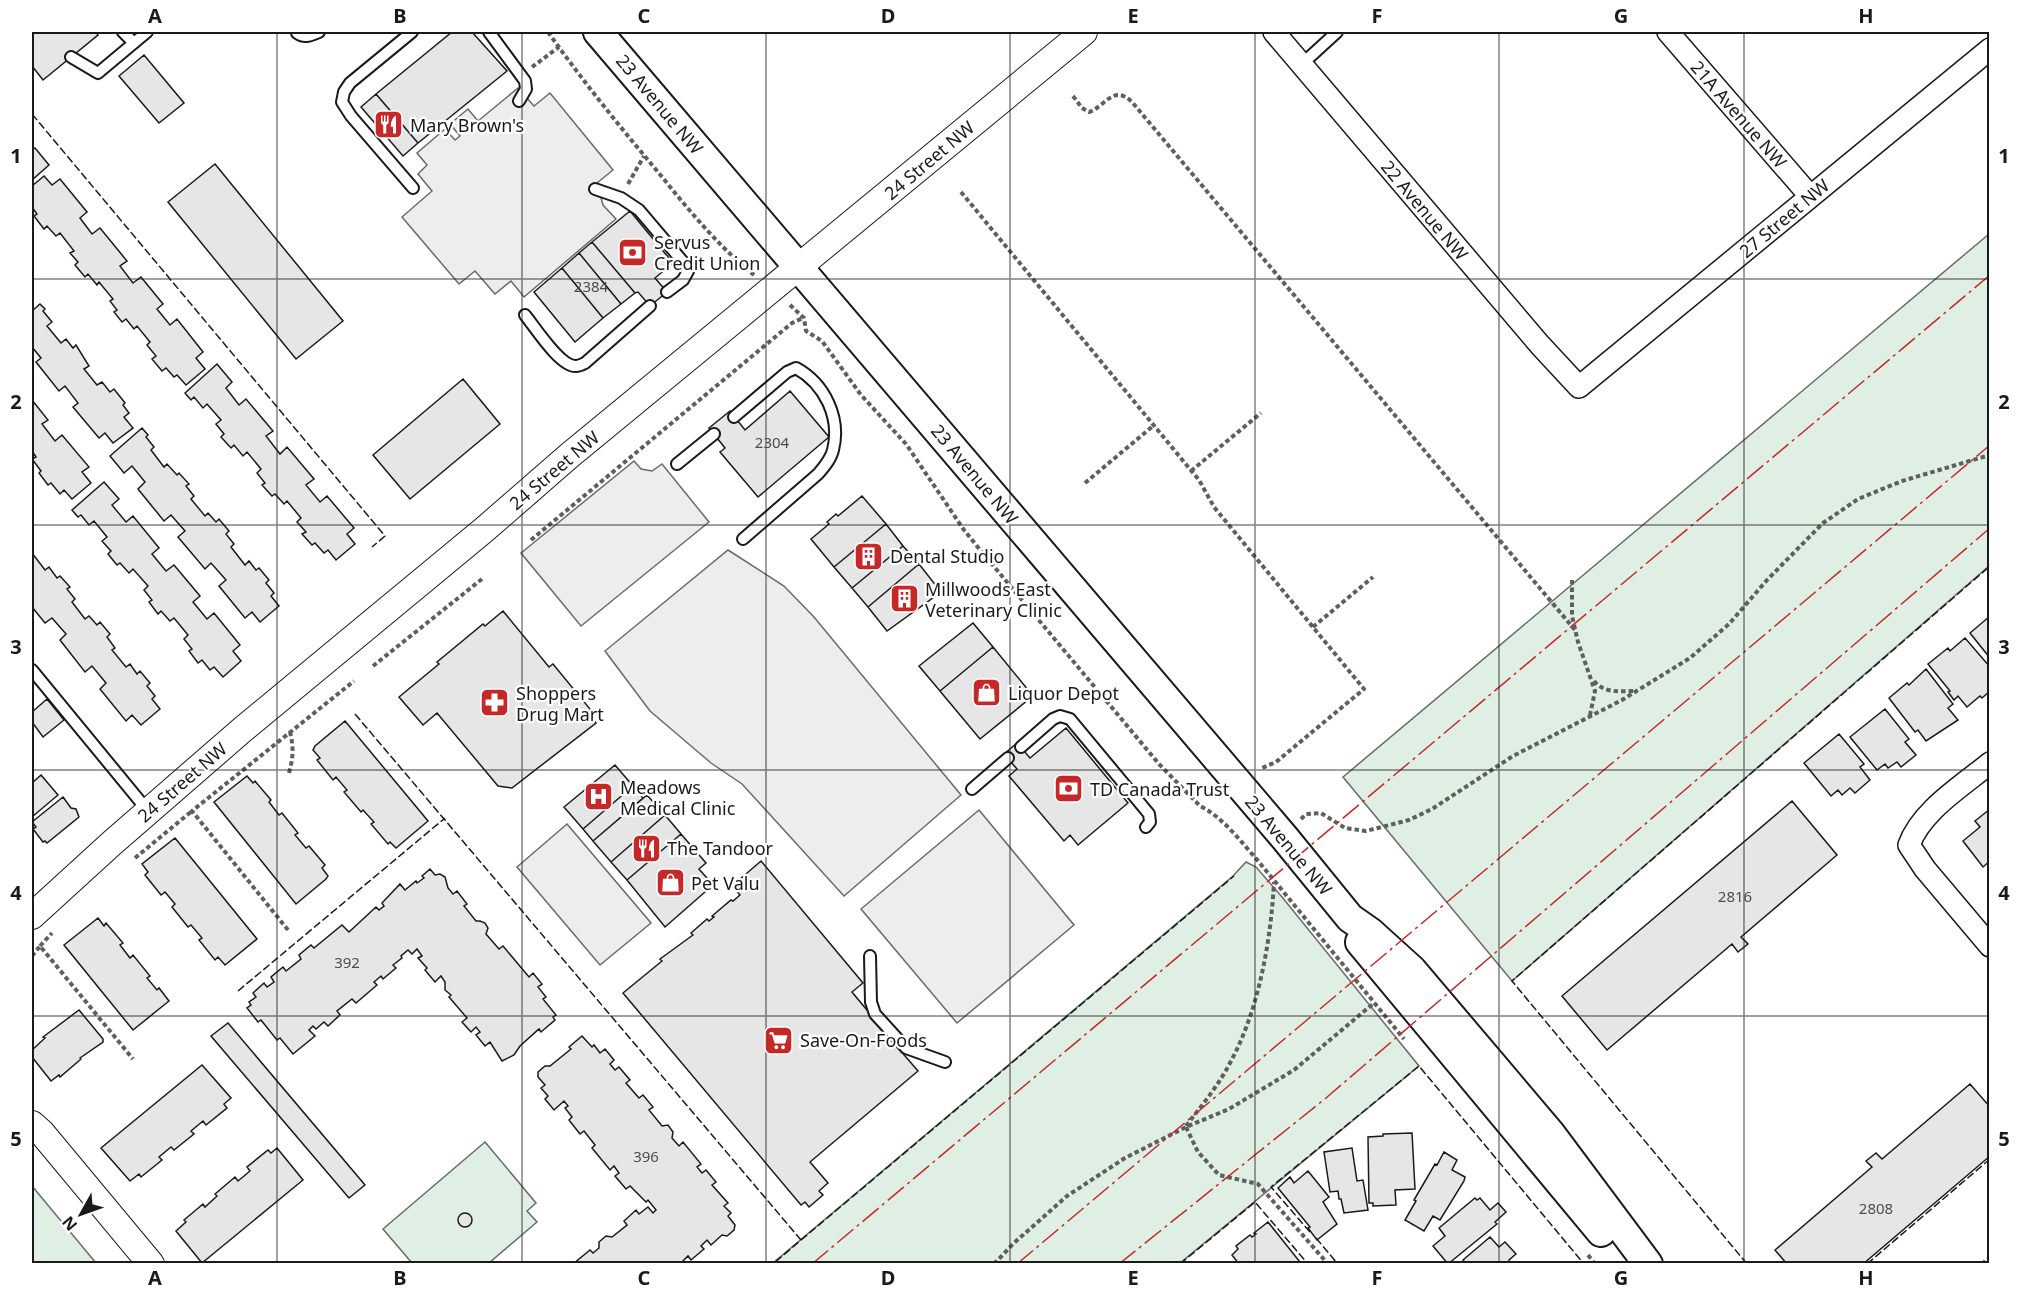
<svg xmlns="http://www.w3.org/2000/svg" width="2021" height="1295" font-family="'Noto Sans',sans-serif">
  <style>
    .green { fill: #e0efe3; stroke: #6a6a6a; stroke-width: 1.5 }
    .parking { fill: #ededed; stroke: #6a6a6a; stroke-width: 1.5 }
    .building { fill: #e6e6e6; stroke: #1a1a1a; stroke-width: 1.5 }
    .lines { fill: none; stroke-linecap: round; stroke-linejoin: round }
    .service-casing { stroke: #1a1a1a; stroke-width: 14 }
    .minor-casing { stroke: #1a1a1a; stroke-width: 24 }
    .tertiary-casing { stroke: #1a1a1a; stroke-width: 28 }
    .secondary-casing { stroke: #1a1a1a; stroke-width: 32 }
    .path { stroke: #5f5f5f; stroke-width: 4; stroke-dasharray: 4.5 3; stroke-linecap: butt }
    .service { stroke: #fff; stroke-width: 10 }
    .minor { stroke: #fff; stroke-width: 21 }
    .tertiary { stroke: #fff; stroke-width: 26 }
    .secondary { stroke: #fff; stroke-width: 28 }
    .fence { stroke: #1a1a1a; stroke-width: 1.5; stroke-dasharray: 8 3; stroke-linecap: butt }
    .power { stroke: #c62828; stroke-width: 1.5; stroke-dasharray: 21 4.5 3 4.5; stroke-linecap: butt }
    .grid { fill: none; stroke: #1a1a1a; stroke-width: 1.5; stroke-opacity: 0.55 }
    .labels { text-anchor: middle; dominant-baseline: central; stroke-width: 4.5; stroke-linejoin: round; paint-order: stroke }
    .number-label { font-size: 15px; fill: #4d4d4d }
    .street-label { font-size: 18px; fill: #1a1a1a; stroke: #fff }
    .poi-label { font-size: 18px; fill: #1a1a1a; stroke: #fff; text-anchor: start }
    .neatline { fill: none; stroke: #1a1a1a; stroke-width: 2 }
    .grid-label { font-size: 20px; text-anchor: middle; font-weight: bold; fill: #1a1a1a }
  </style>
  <rect width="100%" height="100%" fill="#fff"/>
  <path class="green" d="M1989,234V566L1512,981L1343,777Z
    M1246,862L1256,867L1282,897L1419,1066L1180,1263H773L1233,876Z
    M485,1142L536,1203L527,1211L537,1222L489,1263H412L383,1229Z
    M32,1186L96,1263H32Z"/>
  <path class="parking" d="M518,88L534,106L550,93L613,170L597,183L603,205L616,219L524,297L511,281L495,294L475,271L459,284L402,217L432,191L418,174L427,165L417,153L445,129L455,140L460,136L450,124L468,109L478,121Z
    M634,461L641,469L652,471L662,464L709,522L581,626L521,553Z
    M728,550L784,586L814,617L961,795L844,896L742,784L711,763L650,711L605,651Z
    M979,810L1074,925L957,1023L861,909Z
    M567,824L651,923L600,965L517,867Z"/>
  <path class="building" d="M32,32H96L98,35L43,80L32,66Z
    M452,32H472L507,71L418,143L376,94Z
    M144,55L184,103L159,123L119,76Z
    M376,94L418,143L403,156L361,107Z
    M35,148L49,165L32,180V150Z
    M215,164L343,321L296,359L168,202Z
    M44,176L52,185L60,179L87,212L80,218L92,234L100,228L127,261L120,266L133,283L141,277L163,304L157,309L170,325L177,319L203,352L196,358L205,369L186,385L177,375L174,377L166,368L162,371L152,359L156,356L147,345L150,342L137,326L134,329L126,319L122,322L114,312L117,310L110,301L113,299L99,282L97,285L88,274L85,277L75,265L78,262L70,253L74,251L60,233L56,236L47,226L44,229L34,216L37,214L32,207L33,202L32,186Z
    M630,211L673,263L655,278L667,292L650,306L638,292L635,293L592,242Z
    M592,242L635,293L621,304L579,253Z
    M579,253L621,304L603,318L562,268Z
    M562,268L603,318L575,342L534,292Z
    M40,304L45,309L43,311L52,322L47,326L61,343L66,339L73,348L76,345L89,366L84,369L97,385L102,382L110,392L114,389L125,403L123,405L129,413L124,417L133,428L113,443L105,433L99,438L73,407L78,403L65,386L59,391L36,362L41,358L32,347V311Z
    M217,364L232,382L226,388L239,405L246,399L273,431L266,436L280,454L287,447L314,479L306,485L320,502L327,496L354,528L347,534L355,544L336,560L328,550L324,553L315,543L312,545L302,534L306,532L297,522L301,518L287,501L284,504L275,494L272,496L262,485L265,483L257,473L261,469L247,452L243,456L234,445L231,448L221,437L224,434L216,424L221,420L207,404L203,408L194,397L191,400L185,393Z
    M463,379L500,424L410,499L373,455Z
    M790,391L829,437L758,497L720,452L725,448L709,428L730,411L745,430Z
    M32,400L48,420L42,424L55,441L62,435L89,467L82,472L91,483L72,499L64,490L60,494L51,483L48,485L39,473L41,471L32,459L36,457L32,451Z
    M142,428L148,435L146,437L154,447L151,450L164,467L167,464L177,475L179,473L189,484L186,486L194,496L191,499L205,516L208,513L216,522L219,519L229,531L226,534L234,544L231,547L245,565L249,561L256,570L259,568L269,580L266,583L274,593L271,596L279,606L260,622L252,612L245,618L219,586L226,580L211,563L205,569L178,537L185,531L171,515L164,521L138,489L145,482L132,466L124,473L110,456Z
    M104,482L119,499L112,505L126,522L133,516L159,548L152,554L166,571L174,565L200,596L193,602L207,619L214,613L240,645L233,651L241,661L223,677L214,667L210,670L202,660L198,663L189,651L192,649L184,639L188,635L174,618L170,621L161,611L158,614L149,602L152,600L144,590L148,586L133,569L129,573L120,563L117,565L108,554L111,551L102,541L107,537L94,521L89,525L81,515L78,517L72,510Z
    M862,496L886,524L834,567L811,539L829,524L827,522L836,514L838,516Z
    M886,524L903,546L852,588L834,567Z
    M903,546L919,564L868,607L852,588Z
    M32,553L45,570L49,567L57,578L60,576L70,587L67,589L75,599L72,602L85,619L89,616L97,625L100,622L110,634L107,637L115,648L112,650L126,667L130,664L137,674L140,671L150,683L147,686L155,696L152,699L160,709L141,725L132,715L126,721L100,689L106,683L92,666L85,672L60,640L66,634L52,618L45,623L32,607Z
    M919,564L941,592L887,631L868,607Z
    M503,611L549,667L553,664L590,709L588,713L596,723L512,788L498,786L437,713L423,725L399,697L439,664L437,662L483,624L485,626Z
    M1990,616V658L1970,633Z
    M973,623L993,647L940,691L919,666Z
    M1965,638L1990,667V691L1982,698L1980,696L1967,707L1958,696L1954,700L1948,692L1950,691L1928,664L1948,648L1950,651Z
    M993,647L1033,696L980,739L940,691Z
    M1926,669L1953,704L1948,708L1958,720L1926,741L1918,730L1915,732L1889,698L1907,683L1909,685Z
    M47,699L64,720L43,737L32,722V712Z
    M1885,709L1909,739L1905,742L1916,755L1901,767L1897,762L1888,768L1885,764L1877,770L1850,737Z
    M345,721L428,821L396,848L390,842L388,844L371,824L374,822L363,810L361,812L344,792L347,790L336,777L333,780L317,760L320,758L313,750L315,746Z
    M1066,728L1128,803L1078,845L1070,835L1064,841L1009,776L1017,769L1004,754L1017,743L1030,758Z
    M1839,734L1864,764L1860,767L1870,780L1855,793L1850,788L1842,795L1838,790L1831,796L1804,763Z
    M615,765L633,786L583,829L564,807Z
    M41,775L58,795L32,817V783Z
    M247,776L253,783L255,781L271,800L269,802L279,815L282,813L298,833L295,835L306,848L309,846L325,865L322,868L328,876L326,879L296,904L214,802Z
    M633,786L643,798L593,841L583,829Z
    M647,795L665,815L611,862L593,841Z
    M63,797L71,808L76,809L79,817L47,843L45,841L43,842L33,829L36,827L32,822Z
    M1792,801L1837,855L1741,937L1748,944L1738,952L1732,944L1607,1050L1562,996Z
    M1990,809V861L1983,867L1963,841L1980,827L1975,821Z
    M665,815L681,834L627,880L611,862Z
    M681,834L706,863L699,869L713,885L665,927L627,880Z
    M175,838L257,939L225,965L218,957L215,960L199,940L202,938L191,925L188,927L172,907L175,904L165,892L161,895L145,875L148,872L142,864Z
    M761,861L863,983L852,992L886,1033L901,1047L899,1049L918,1071L810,1162L828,1183L819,1191L823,1195L809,1207L805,1202L801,1205L623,993L662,961L660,959L693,935L691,933L707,919L709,921L714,917L712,916L731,900L733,901L740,895L732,886Z
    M430,869L435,875L440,874L445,877L448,888L453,894L457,891L467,904L464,906L476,921H480L485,923L488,928L486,934L499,949L503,946L529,977L533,973L542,984L538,987L546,997L543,999L556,1015L553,1017L555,1020L541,1032L539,1029L520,1046L514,1055L502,1061L490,1042L485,1046L476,1035L480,1032L476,1027L471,1032L462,1022L467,1018L449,997L451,995L445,990V982L441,976L435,982L425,970L427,968L418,958L422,956L417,949L412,954L408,950L401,956L402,958L393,965L396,968L383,979L381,976L374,982L377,985L356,1003L352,999L337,1011L340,1015L328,1026L324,1022L316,1029L313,1026L309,1030L315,1036L293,1054L280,1038L277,1040L261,1020L258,1022L247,1008L251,1005L249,1002L256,997L253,993L264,983L267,987L274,982L271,977L283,967L286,971L301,959L299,955L311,945L314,948L342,925L349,932L376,907L379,910L384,906L382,903L400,884L405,890L416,881L417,883L424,878L422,876Z
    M98,918L104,926L106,923L123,943L120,945L130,958L133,955L150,976L147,978L157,990L159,988L169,1001L133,1030L64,945Z
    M79,1010L103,1039V1042L80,1058L81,1059L60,1077L59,1075L51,1081L32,1057V1050L45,1038L43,1037Z
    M228,1023L365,1185L349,1198L211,1036Z
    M582,1036L592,1047L594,1045L600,1053L605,1049L614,1060L610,1064L615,1070L619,1067L630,1080L626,1083L639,1098L643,1095L653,1107L649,1110L662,1126L668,1125L673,1132L672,1138L679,1146L683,1142L701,1164L697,1167L702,1173L706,1170L716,1182L712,1185L728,1203L724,1206L731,1213L728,1216L735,1225L734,1230L727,1236L722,1235L711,1245L707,1240L701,1246L704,1249L691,1260L688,1256L680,1264H573L590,1250L593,1253L599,1248V1242L606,1236L612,1237L627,1225L624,1221L636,1210L639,1214L648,1207L653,1213L656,1210L648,1200L646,1202L630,1186L626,1189L615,1176L619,1173L614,1166L610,1170L592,1148L595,1145L584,1131L580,1134L569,1120L572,1117L565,1108L568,1106L564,1101L554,1110L545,1099L548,1096L541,1088L545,1085L538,1077V1072L545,1066H550L571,1049L569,1047Z
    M202,1065L231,1098L224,1104L227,1108L206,1125L203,1121L191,1131L194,1134L174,1150L171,1147L159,1157L162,1160L141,1177L139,1174L130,1181L101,1148Z
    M1970,1084L1990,1107V1156L1863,1264H1787L1775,1250L1872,1167L1866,1161L1876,1153L1882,1159Z
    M1412,1133L1415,1189L1395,1190L1396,1205L1373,1206V1203H1369L1368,1137L1383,1136V1134Z
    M277,1148L303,1180L202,1263L176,1231L186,1222L184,1220L203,1204L205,1207L217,1196L215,1194L235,1177L238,1181L250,1171L247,1167L268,1150L271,1153Z
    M1352,1148L1357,1181L1363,1180L1368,1210L1344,1213L1341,1199H1339L1338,1191L1330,1192L1324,1152Z
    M1444,1152L1457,1160L1452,1170L1465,1177L1464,1181L1440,1220L1433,1216L1424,1231L1405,1220L1416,1201L1414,1200L1435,1164L1437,1165Z
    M1308,1171L1329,1197L1323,1202L1337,1224L1317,1240L1308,1228L1310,1227L1278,1188L1290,1177L1294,1183Z
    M1475,1198L1477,1200L1480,1198L1490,1210L1498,1203L1506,1212L1495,1222L1497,1224L1448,1264L1433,1246L1445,1236L1439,1228Z
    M458 1220a7 7 0 1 1 14 0a7 7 0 1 1-14 0Z
    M1268,1222L1300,1262L1297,1264H1239L1232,1255L1238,1249L1236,1246L1250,1235L1252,1237L1256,1234L1254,1233Z
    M1490,1237L1499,1247L1505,1242L1516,1254L1509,1260L1510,1262L1508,1264H1467L1463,1260Z"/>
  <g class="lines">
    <defs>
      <path id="service" d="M123,32L134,43
        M412,32L350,83L344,92L342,102L351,116L413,188
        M489,32L525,81L526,89L519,101
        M297,33C305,39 311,35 319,32
        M71,57L98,73L147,32
        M1301,65L1337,32
        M595,189L621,198L639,210L684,263L688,271L683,280L667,292
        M525,315C535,327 560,367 576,366C579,366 583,364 585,363L650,306
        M734,417L787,372L796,368C825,384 841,418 833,450C831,459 824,467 818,474L743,539
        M677,464L714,434
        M32,670L148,811
        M1021,747L1053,719L1060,716L1070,719L1149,814L1150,822L1146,827
        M972,789L1008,758
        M870,956L871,1002L875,1014L906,1048L945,1062"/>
      <path id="minor" d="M1274,32L1540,345L1579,387L1990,49
        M1668,32L1810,196
        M1990,763C1962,786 1921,811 1909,845L1925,869L1990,946"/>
      <path id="tertiary" d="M32,916L112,843L242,730L485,529L570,455L1084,32
        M32,1124L42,1133L151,1264"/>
      <path id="secondary" d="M598,32L1284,837L1350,918L1370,932L1412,970L1551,1134L1648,1264
        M1360,942L1601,1232"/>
    </defs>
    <use href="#service" class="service-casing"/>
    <use href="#minor" class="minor-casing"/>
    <use href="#tertiary" class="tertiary-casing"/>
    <use href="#secondary" class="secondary-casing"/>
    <path class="path" d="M548,32C582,80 620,127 658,172C688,209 717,245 754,275
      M532,67L559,47
      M1073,96L1082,108L1089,112C1106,106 1113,84 1132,102L1575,630
      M628,184L644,156
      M961,192L1199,480L1214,507L1364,689L1276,762L1262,768
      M790,305L804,318L806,331L822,341L861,395L906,444L964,530L981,551L1159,764L1200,806C1223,817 1242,843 1259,862L1404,1039
      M1191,471L1261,413
      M1085,483L1153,426
      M531,540L792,323L803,318
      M1572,580V616L1578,642L1595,691L1590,715
      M1313,627L1373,577
      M373,666L482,579
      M1594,681C1605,694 1621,691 1637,691
      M289,773C293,758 294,748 290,732
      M1301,819L1306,814L1321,813L1345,828L1366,831L1409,820L1432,809L1513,756L1622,700L1690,658L1729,624L1767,580L1823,523L1858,499L1902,481L1990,455
      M135,858L192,811
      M288,930L192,811L354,681
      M40,946L52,933
      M32,956L40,946L133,1059
      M1186,1126C1202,1105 1219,1085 1231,1061C1259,1009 1271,940 1274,882
      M1186,1127L1198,1152L1219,1175L1258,1184L1328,1264
      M1588,1255L1595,1264
      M994,1264L1014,1243L1067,1196L1125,1158L1186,1127L1229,1109L1294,1070L1374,1003
      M1982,1264L1990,1257"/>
    <use href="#service" class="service"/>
    <use href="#minor" class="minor"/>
    <use href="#tertiary" class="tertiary"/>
    <use href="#secondary" class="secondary"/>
    <path class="fence" d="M32,114L385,536L372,547
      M355,714L801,1240L773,1264
      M238,991L445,818
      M1310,1232L1271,1187L1419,1066L1584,1264
      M1316,1238L1337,1263
      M801,1240L1234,876
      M1180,1264L1255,1202L1308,1264
      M1747,1264L1512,981L1990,566
      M1867,1264L1990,1159"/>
    <path class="power" d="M812,1264L1990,275
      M1017,1264L1990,445
      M1119,1264L1326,1098L1990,528"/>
  </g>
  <path class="grid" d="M277,32V1264M522,32V1264M766,32V1264M1010,32V1264M1255,32V1264M1499,32V1264M1744,32V1264M32,279H1990M32,525H1990M32,770H1990M32,1016H1990"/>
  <defs>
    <symbol id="restaurant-square" viewBox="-11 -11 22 22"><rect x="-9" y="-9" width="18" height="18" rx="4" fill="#c62828" stroke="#fff"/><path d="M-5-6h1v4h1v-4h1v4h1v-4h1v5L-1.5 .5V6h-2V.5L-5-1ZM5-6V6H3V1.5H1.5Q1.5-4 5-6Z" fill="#fff"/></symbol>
    <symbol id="bank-square" viewBox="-11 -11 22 22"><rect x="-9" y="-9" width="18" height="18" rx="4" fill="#c62828" stroke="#fff"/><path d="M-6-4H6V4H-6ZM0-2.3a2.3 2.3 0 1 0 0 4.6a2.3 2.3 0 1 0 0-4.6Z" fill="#fff"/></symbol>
    <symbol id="building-square" viewBox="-11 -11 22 22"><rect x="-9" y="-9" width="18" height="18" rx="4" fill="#c62828" stroke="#fff"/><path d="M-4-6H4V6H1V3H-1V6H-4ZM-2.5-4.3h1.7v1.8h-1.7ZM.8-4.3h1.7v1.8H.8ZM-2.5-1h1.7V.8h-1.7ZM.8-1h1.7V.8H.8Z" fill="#fff"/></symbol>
    <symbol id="shop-square" viewBox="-11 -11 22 22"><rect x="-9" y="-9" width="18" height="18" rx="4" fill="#c62828" stroke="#fff"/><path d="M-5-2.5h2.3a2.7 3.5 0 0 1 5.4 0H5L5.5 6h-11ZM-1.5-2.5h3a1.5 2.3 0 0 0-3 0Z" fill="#fff"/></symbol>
    <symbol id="pharmacy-square" viewBox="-11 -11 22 22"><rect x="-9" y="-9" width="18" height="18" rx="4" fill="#c62828" stroke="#fff"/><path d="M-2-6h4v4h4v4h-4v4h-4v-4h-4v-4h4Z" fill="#fff"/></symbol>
    <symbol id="hospital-square" viewBox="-11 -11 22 22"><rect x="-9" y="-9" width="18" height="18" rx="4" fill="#c62828" stroke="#fff"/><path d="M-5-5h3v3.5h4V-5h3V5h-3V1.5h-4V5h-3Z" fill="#fff"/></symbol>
    <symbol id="supermarket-square" viewBox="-11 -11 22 22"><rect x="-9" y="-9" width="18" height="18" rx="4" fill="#c62828" stroke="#fff"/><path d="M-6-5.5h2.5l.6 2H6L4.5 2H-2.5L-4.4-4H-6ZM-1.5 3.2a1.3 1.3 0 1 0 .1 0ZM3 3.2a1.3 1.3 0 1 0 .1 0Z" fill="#fff"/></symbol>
  </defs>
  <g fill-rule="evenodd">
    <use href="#restaurant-square" x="372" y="108" width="33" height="33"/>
    <use href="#bank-square" x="616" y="236" width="33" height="33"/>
    <use href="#building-square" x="852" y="540" width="33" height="33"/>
    <use href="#building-square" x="888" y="582" width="33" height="33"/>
    <use href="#shop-square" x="970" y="676" width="33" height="33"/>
    <use href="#pharmacy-square" x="478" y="686" width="33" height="33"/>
    <use href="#bank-square" x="1052" y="772" width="33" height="33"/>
    <use href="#hospital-square" x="582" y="780" width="33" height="33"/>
    <use href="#restaurant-square" x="630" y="832" width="33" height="33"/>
    <use href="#shop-square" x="654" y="866" width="33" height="33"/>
    <use href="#supermarket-square" x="762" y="1024" width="33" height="33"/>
  </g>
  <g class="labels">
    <g class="number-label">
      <text x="591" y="286">2384</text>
      <text x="772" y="442">2304</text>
      <text x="1735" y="896">2816</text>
      <text x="347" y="962">392</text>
      <text x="646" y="1156">396</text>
      <text x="1876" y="1208">2808</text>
    </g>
    <g class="street-label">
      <text transform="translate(660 104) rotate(50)">23 Avenue NW</text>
      <text transform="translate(1739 114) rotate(49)">21A Avenue NW</text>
      <text transform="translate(929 160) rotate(-40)">24 Street NW</text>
      <text transform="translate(1425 210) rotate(50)">22 Avenue NW</text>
      <text transform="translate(1784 218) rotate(-40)">27 Street NW</text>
      <text transform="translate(554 470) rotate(-40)">24 Street NW</text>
      <text transform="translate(975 474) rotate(50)">23 Avenue NW</text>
      <text transform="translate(182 782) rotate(-41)">24 Street NW</text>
      <text transform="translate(1289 845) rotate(50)">23 Avenue NW</text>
    </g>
    <g class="poi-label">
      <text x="410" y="125">Mary Brown's</text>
      <text x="654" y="242">Servus<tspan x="654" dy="21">Credit Union</tspan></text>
      <text x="890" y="556">Dental Studio</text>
      <text x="925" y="589">Millwoods East<tspan x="925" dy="21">Veterinary Clinic</tspan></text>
      <text x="516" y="693">Shoppers<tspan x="516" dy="21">Drug Mart</tspan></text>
      <text x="1008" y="693">Liquor Depot</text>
      <text x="620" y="787">Meadows<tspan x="620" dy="21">Medical Clinic</tspan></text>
      <text x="1090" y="789">TD Canada Trust</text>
      <text x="667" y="848">The Tandoor</text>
      <text x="691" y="883">Pet Valu</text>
      <text x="800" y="1040">Save-On-Foods</text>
    </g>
  </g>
  <rect width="2021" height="1295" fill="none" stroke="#ffffff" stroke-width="66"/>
  <g transform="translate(81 1214) rotate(230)" stroke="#ffffff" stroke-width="4.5" paint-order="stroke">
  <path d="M0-4.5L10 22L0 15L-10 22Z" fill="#1a1a1a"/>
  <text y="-9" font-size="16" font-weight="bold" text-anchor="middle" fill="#1a1a1a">N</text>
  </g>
  <rect x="33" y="33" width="1955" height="1229" class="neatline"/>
  <g class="grid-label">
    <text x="155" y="23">A</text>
    <text x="400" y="23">B</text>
    <text x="644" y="23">C</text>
    <text x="888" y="23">D</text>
    <text x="1133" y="23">E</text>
    <text x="1377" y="23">F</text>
    <text x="1621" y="23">G</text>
    <text x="1866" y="23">H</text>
    <text x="16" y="163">1</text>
    <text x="2004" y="163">1</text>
    <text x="16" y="409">2</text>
    <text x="2004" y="409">2</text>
    <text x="16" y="654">3</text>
    <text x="2004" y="654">3</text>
    <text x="16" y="900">4</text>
    <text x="2004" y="900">4</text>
    <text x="16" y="1146">5</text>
    <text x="2004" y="1146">5</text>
    <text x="155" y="1285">A</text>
    <text x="400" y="1285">B</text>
    <text x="644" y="1285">C</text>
    <text x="888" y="1285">D</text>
    <text x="1133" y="1285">E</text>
    <text x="1377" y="1285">F</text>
    <text x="1621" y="1285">G</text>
    <text x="1866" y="1285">H</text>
  </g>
</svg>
